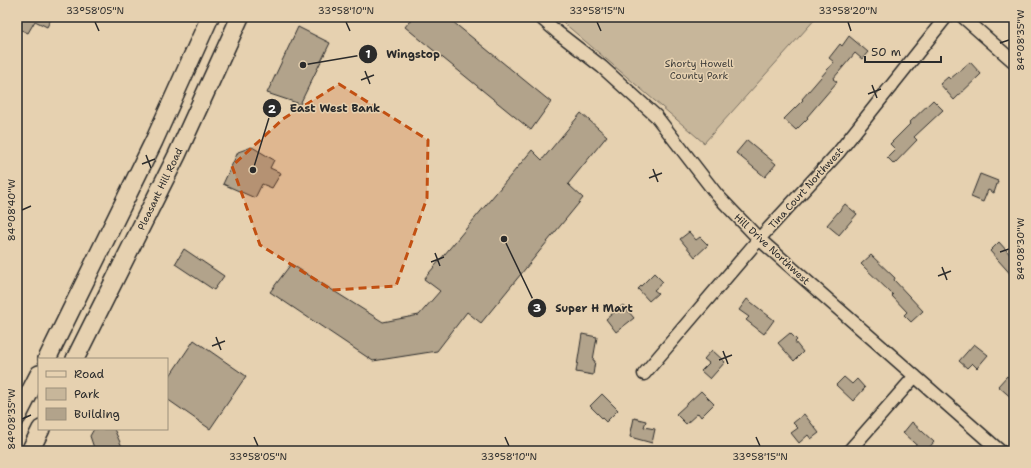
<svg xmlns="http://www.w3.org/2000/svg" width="1031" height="468" font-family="'Shantell Sans',sans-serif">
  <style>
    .green { fill: #c7b69a; stroke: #797062 }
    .building { fill: #b2a38b; stroke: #2b2b2b }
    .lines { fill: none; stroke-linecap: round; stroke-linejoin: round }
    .minor-casing { stroke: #2b2b2b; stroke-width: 15 }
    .highway-casing { stroke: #2b2b2b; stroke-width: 20 }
    .minor { stroke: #e6d1b0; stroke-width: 12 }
    .highway { stroke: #e6d1b0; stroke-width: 17 }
    .marked { fill: #c25012; fill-opacity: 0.2; stroke: #c25012; stroke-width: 3; stroke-dasharray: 8 5; stroke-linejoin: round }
    .ticks { fill: none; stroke: #2b2b2b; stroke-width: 1.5 }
    .labels { text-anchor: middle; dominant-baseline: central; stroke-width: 3; stroke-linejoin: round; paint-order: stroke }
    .park-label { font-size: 10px; fill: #42403c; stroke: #e6d1b0 }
    .street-label { font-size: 10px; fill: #2b2b2b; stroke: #e6d1b0 }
    .leader { fill: none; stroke: #2b2b2b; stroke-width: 1.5 }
    .callout-dot { fill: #2b2b2b; stroke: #e6d1b0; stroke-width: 1.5 }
    .mark-label { font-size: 12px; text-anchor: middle; font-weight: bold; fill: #fff }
    .callout-label { font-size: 11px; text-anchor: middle; font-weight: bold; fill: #2b2b2b; stroke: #e6d1b0; stroke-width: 3; stroke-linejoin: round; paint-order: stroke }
    .neatline { fill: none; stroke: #2b2b2b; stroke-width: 1.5 }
    .ticks-label { font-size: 10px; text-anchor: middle; fill: #2b2b2b }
  </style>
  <rect width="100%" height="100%" fill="#e6d1b0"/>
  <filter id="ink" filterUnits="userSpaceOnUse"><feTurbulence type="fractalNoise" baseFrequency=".025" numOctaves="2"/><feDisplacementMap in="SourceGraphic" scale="8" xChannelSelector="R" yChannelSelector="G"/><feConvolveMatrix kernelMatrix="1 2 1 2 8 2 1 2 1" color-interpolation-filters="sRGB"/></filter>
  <g filter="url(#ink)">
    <path class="green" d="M557,17H817L704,143Z"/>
    <path class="building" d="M19,17H52L47,27L35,21L28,33L17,28V20Z
      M413,17H447L551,102L531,130L405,27Z
      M298,27L330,43L300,104L267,93Z
      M849,36L868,52L862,59L855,53L833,79L837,82L807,117L808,118L796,130L784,119L803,100L802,99L834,62L829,58L840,44L842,46Z
      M970,62L981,74L954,100L940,84L948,77L950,79Z
      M933,100L943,110L914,137L917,140L894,164L887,157L895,149L890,144L910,124L909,123Z
      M581,113L607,136L568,184L583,198L481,323L467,312L437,351L373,361L270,292L291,264L383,322L419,315L440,291L424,279L532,150L542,160Z
      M747,140L776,164L765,177L736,153Z
      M252,147L274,160L270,168L281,173L272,188L262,184L255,198L223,184L238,152Z
      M980,174L998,181L994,193L988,190L983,202L971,197Z
      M845,204L857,214L839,235L827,225Z
      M689,232L696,240L700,237L708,245L695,257L680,239Z
      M999,242L1014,259V278L990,251Z
      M184,249L224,276L214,290L175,264Z
      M871,255L895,278L894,280L923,311L911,322L904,315L907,312L892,296L893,295L861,264Z
      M654,273L663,282L654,290L658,293L649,301L638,289Z
      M747,299L774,320L764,334L746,320L749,317L739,310Z
      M623,305L634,318L616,332L606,319Z
      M790,333L797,340L795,342L803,352L794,361L778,343Z
      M582,334L597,337L593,360L595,361L593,375L576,372Z
      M194,340L246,376L210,429L167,399V380Z
      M974,344L988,355L977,368L972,363L967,368L959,361Z
      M712,350L725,362L710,379L701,371L709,363L704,359Z
      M1007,376L1014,381V400L998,386Z
      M844,377L852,384L857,379L865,388L853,401L836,385Z
      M701,391L714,404L701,417L698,413L686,424L676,414Z
      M602,394L618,410L606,422L590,406Z
      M804,414L819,433L811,439L808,435L799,443L791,433L798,428L793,423Z
      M634,418L646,421L644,427L655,429L652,443L630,437Z
      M912,422L934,442L926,451H923L903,433Z
      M94,429H114L124,451H95L90,436Z"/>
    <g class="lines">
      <defs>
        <path id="minor" d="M540,17L557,32L602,67L656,116L717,195L759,239L1000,451
          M963,17L1014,62
          M644,374L759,239L838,153L946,17
          M849,451L915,376"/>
        <path id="highway" d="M47,359L154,141L210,17
          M75,359L177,155L240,17
          M17,417L39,374
          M30,451L41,429"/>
      </defs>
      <use href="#minor" class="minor-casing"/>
      <use href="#highway" class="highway-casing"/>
      <use href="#minor" class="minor"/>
      <use href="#highway" class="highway"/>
    </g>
  </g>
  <path class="marked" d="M339,84L428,140L427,198L396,286L332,290L260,245L232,166L283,119Z"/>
  <path class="ticks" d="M95,22L99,31M346,22L350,31M597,22L601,31M848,22L851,31M1000,43L1009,40M365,71L370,84M361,80L374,75M872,85L877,98M868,94L881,89M146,155L151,168M142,164L155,159M653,169L658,182M649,178L662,173M22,210L31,206M1000,252L1009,249M435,253L440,266M431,262L444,257M942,267L947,280M938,276L951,271M216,337L221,350M212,346L225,341M723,351L728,364M719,360L732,355M22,419L31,415M254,437L258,446M505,437L509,446M756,437L760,446"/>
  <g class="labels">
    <g class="park-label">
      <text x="699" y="63">Shorty Howell<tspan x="699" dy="12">County Park</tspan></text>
    </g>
    <g class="street-label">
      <text transform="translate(806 188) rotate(-48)">Tina Court Northwest</text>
      <text transform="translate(160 189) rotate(-64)">Pleasant Hill Road</text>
      <text transform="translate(772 249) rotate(43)">Hill Drive Northwest</text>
    </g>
  </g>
  <path class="leader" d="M303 65L368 54M253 170L272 108M504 239L537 308"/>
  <g class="callout-dot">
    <circle cx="303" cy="65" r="4"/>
    <circle cx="253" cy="170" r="4"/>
    <circle cx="504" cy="239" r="4"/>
    <circle cx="368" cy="54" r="10"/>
    <circle cx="272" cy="108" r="10"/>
    <circle cx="537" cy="308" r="10"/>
  </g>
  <g class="mark-label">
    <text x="368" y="58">1</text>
    <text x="272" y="113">2</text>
    <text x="537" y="312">3</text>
  </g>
  <g class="callout-label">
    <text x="413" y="58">Wingstop</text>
    <text x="335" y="112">East West Bank</text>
    <text x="594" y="312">Super H Mart</text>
  </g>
  <rect width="1031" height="468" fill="none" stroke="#e6d1b0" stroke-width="44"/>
  <rect x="38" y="358" width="130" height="72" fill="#e6d1b0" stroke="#9b8f7b"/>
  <rect x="46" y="371" width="20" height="6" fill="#e6d1b0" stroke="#9b8f7b"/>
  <text x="74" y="378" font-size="12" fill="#2b2b2b">Road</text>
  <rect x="46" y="388" width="20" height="12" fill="#c7b69a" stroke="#9b8f7b"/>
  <text x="74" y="398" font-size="12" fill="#2b2b2b">Park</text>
  <rect x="46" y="408" width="20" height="12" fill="#b2a38b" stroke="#9b8f7b"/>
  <text x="74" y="418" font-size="12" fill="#2b2b2b">Building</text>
  <path d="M865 56v6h76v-6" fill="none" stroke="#2b2b2b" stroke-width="2"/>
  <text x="871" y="56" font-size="12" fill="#2b2b2b" stroke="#e6d1b0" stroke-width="3" paint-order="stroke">50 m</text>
  <rect x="22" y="22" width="987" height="424" class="neatline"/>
  <g class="ticks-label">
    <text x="95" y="14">33°58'05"N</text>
    <text x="346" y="14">33°58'10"N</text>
    <text x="597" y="14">33°58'15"N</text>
    <text x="848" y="14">33°58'20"N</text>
    <text transform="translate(1020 40) rotate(-90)" y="4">84°08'35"W</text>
    <text transform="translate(11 210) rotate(-90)" y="4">84°08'40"W</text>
    <text transform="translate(1020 249) rotate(-90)" y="4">84°08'30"W</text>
    <text transform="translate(11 419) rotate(-90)" y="4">84°08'35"W</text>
    <text x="258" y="460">33°58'05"N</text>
    <text x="509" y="460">33°58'10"N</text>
    <text x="760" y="460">33°58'15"N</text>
  </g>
</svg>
